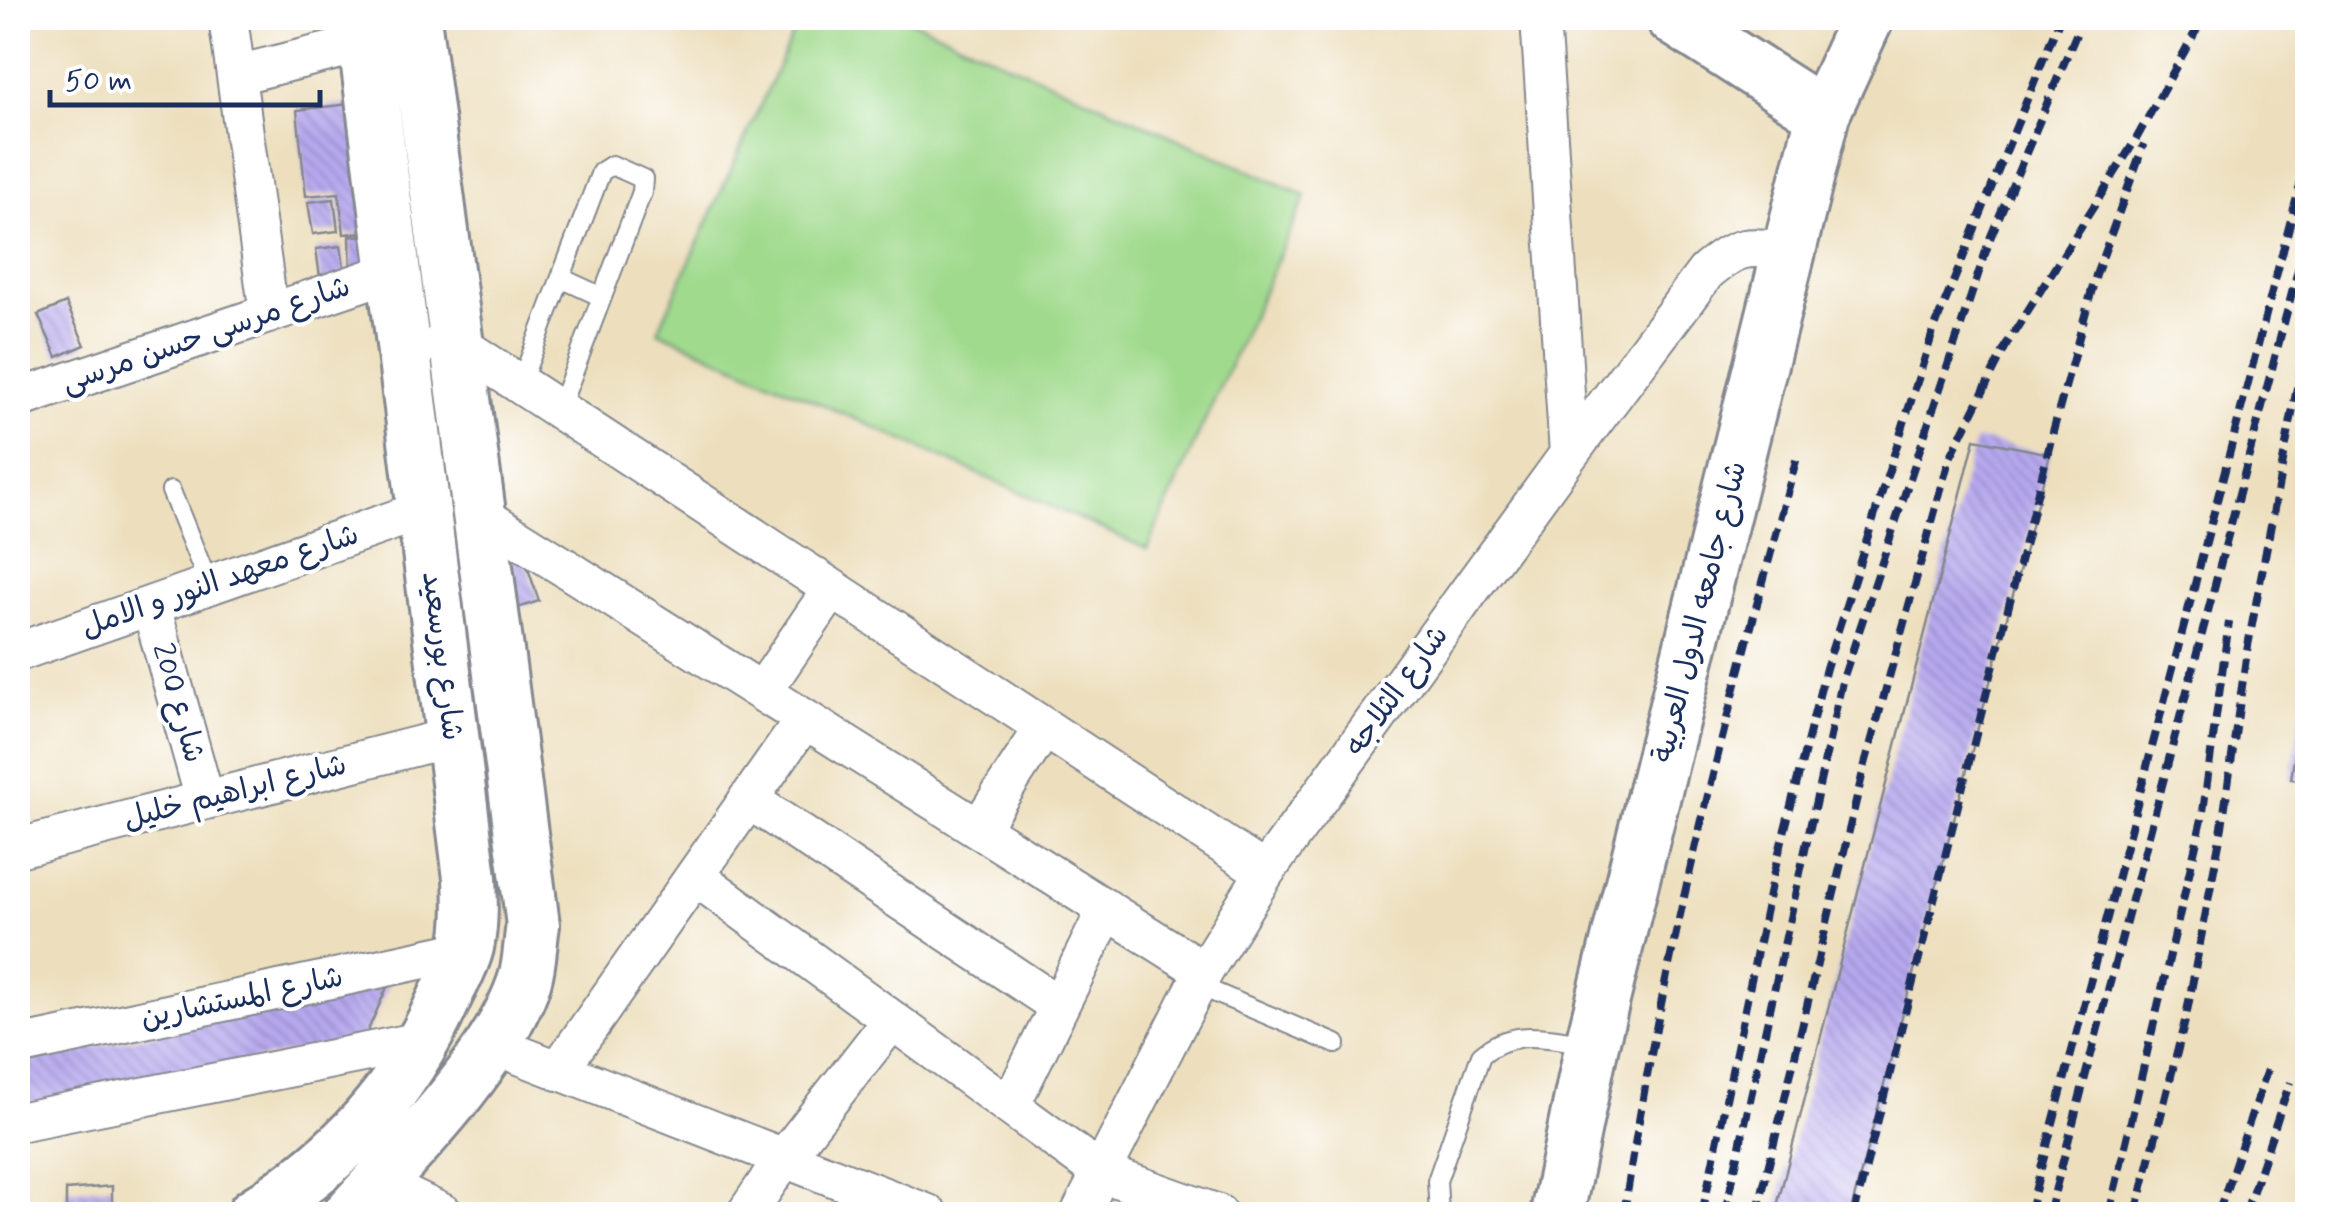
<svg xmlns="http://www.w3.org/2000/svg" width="2325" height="1232" font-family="Mynerve,'Playpen Sans Arabic',sans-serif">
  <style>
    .pitch { fill: #a0da8d; stroke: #5e8476; stroke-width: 2.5 }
    .building { fill: url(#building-back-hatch) }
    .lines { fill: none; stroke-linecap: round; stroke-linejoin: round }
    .service-casing { stroke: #84878e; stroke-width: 22 }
    .minor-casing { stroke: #84878e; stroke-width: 42 }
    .secondary-casing { stroke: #84878e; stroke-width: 58 }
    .service { stroke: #fff; stroke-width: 18 }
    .minor { stroke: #fff; stroke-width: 38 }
    .secondary { stroke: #fff; stroke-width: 52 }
    .rail { stroke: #1b2f5e; stroke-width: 8; stroke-dasharray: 15 8; stroke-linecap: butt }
    .labels { text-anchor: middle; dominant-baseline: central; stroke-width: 8; stroke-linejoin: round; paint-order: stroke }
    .street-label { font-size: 30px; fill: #1b2f5e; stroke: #fff }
  </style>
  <defs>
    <pattern id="building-back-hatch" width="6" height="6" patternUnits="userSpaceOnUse" patternTransform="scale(2.5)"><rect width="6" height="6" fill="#b7a9ef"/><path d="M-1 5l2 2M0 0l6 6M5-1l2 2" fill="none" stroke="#948ac5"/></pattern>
  </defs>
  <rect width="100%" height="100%" fill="#fff"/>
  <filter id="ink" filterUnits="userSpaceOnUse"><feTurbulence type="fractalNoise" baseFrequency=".01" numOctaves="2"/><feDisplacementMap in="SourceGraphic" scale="20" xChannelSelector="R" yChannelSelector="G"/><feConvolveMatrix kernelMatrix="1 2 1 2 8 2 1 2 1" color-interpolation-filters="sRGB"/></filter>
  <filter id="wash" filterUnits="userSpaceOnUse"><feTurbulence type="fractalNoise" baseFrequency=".0048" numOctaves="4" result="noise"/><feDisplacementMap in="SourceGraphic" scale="40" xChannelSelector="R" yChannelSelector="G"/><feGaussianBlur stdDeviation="2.25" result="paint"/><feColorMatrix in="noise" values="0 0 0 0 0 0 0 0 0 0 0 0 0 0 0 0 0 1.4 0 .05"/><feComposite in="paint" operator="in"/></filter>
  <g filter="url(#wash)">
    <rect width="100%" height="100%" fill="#eddfbd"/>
    <path class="pitch" d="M800,18H906L1306,196L1147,549L658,331Z"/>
    <g id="blocks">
      <path class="building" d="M359,103L377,231L344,234L339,193L306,196L297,110Z
        M334,199L338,231L313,234L308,202Z
        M372,235V276L351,277L350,236Z
        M341,246L346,281L321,284L316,249Z
        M66,303L85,345L57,357L38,315Z
        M1975,439L2050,454L1850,1214H1775Z
        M519,542L539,601L481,620L461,560Z
        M2305,690L2308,691V781L2291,779Z
        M388,985L365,1037L18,1108V1063Z
        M112,1186V1214H66V1190Z"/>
    </g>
  </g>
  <g filter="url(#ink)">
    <use href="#blocks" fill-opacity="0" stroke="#84878e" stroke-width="2.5"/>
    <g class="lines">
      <defs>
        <path id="service" d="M561,278L602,297
          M520,385L601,172L612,165L643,179L642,192L559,410
          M171,491L209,585
          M1197,985L1336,1044
          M1439,1214L1437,1181L1481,1055C1513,1027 1547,1039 1587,1043"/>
        <path id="minor" d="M228,18L269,314
          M1540,18L1569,454
          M236,75L365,43
          M440,344L457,343L1265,872
          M18,399L394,271
          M480,514L1204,971
          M151,606L205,800
          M18,652L423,510
          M762,692L832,589
          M748,799L1059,1006
          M979,828L1044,728
          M18,848L452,737
          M695,876L1100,1172L1218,1214
          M491,1044L928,1214
          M18,1046L466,950
          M558,1071L805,719
          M1010,1106L1107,909
          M18,1122L427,1040
          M379,1183L444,1214
          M746,1214L784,1158L892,1020
          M1080,1214L1204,971L1265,872L1569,454L1706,272C1739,244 1748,245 1789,253"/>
        <path id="secondary" d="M1673,18L1823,114
          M254,1214C342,1158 403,1093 445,997C452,981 463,964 467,947C472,924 471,901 470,878L362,18
          M350,1214C406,1153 501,1057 525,979C530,962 530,942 533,925L414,18
          M1557,1214L1592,1044L1823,114L1867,18"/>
      </defs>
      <use href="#service" class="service-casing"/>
      <use href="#minor" class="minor-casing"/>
      <use href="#secondary" class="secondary-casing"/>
      <use href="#service" class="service"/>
      <use href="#minor" class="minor"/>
      <use href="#secondary" class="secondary"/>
      <path class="rail" d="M1624,1214C1662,956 1728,708 1797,457
        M1702,1214L1772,880L1826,668L1933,332L2060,18
        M1725,1214L1842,682L1991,236L2083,18
        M1757,1214L1864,768L1949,460L2008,342L2135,141L2203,18
        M1854,1214L2054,428L2096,275L2144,144
        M2029,1214L2308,155
        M2049,1214L2308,232
        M2109,1214L2202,819L2229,622
        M2136,1214L2186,1017L2222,827L2247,651L2300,372
        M2218,1214L2267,1070
        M2245,1214L2290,1082"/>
    </g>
  </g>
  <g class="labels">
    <g class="street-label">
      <text transform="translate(206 335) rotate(-19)">شارع مرسى حسن مرسى</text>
      <text transform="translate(220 581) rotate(-19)">شارع معهد النور و الامل</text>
      <text transform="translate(1700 612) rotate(-76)">شارع جامعه الدول العربية</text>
      <text transform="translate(442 656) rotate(83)">شارع بورسعيد</text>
      <text transform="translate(1397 691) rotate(-54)">شارع الثلاجه</text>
      <text transform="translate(178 703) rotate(74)">شارع 200</text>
      <text transform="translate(235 792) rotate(-14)">شارع ابراهيم خليل</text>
      <text transform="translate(242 998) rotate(-12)">شارع المستشارين</text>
    </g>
  </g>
  <rect width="2325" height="1232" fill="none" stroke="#fff" stroke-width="60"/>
  <path d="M50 90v15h270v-15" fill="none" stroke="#1b2f5e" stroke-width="5"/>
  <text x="65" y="90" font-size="30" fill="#1b2f5e" stroke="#ffffff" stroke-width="8" paint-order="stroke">50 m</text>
</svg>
